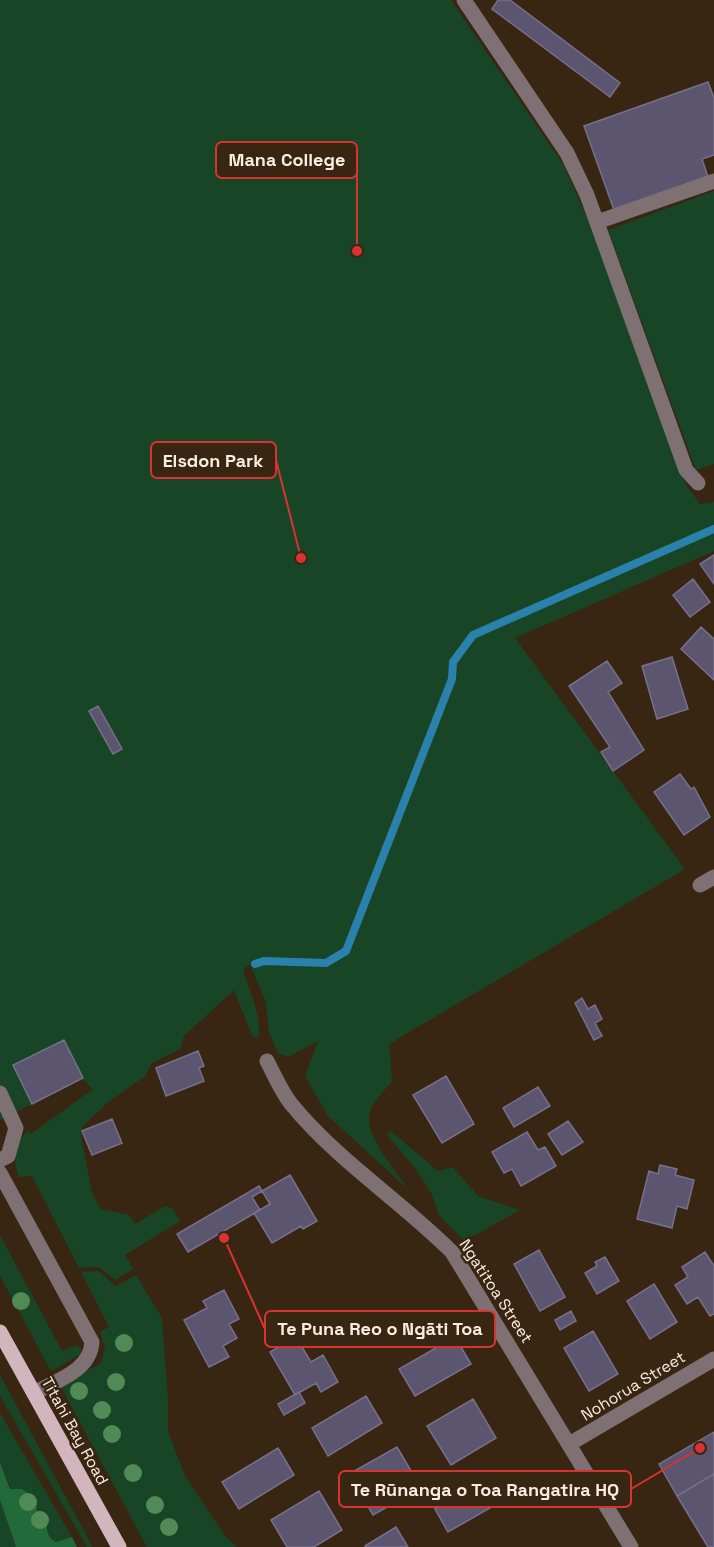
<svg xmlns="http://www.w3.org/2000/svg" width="714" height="1547" font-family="'Space Grotesk',sans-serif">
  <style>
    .green { fill: #184526 }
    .forest { fill: #236a3b }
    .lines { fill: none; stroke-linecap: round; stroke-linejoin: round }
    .stream { stroke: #2a82ac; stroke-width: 8 }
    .building { fill: #5b556f; stroke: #77708c; stroke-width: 1.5 }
    .minor { stroke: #7f7074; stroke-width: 15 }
    .major { stroke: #d3b5bd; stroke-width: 15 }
    .tree { fill: #518a54 }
    .labels { text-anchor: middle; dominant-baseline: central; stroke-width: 5; stroke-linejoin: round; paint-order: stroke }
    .street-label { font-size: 16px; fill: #f9ece0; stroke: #392612 }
    .leader { fill: none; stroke: #d83231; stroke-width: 2 }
    .callout-dot { fill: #d83231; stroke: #392612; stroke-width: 2 }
    .callout { fill: #392612; stroke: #d83231; stroke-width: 2 }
    .callout-label { font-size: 18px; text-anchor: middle; font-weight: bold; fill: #f9ece0 }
  </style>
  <rect width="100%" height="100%" fill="#392612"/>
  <path class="green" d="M0,0H451L563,164L586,215L686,485L700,504L714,502V551L515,638L685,869L389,1044L392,1081C385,1090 374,1101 370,1111C362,1133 396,1171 408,1189L328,1116L305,1076L318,1041L288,1057L278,1053L269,1032L266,1003L250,964L243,970C249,991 261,1014 259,1036L253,1038L234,990L184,1036L180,1049L152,1063L145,1076L106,1104L83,1126L81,1136L92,1193L101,1209L129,1215L135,1224L165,1206L173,1209L180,1221L125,1255L133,1269L115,1280L99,1267L79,1268L32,1176L19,1177C12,1161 14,1142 28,1131L31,1134L93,1089L82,1079L0,1120Z
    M714,191V464L696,470L608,230Z
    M391,1131L438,1171L453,1167L478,1196L520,1210L464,1241L439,1215L431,1193L414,1167L387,1135Z
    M0,1235L62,1351L76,1345L81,1348V1354L51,1371L0,1276Z
    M98,1271L116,1286L136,1275L162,1318L168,1400V1431L185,1476L226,1537L237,1547H147L61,1387L101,1363L105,1348L100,1332L109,1327L81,1272Z
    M0,1375L88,1538L92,1547H87L0,1396Z
    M0,1413L72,1537L56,1542C47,1537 47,1529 48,1520C34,1507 31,1490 11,1489L0,1462Z
    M0,1500L16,1547H0Z"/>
  <path class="forest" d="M0,1462L10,1489H22L36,1499L37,1510L46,1513C48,1524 44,1536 56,1542L72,1537L77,1547H16L0,1500Z"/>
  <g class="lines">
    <path class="stream" d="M255,964L264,961L326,963L346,951L452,679L453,662L473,635L714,529"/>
  </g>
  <path class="building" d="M498,0H510L620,83L610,97L492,9Z
    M708,82L714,98V155L702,159L708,177L614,210L584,126Z
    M714,555V584L700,564Z
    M693,579L710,602L690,617L673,595Z
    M701,627L714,639V680L681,649Z
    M672,657L688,709L657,719L642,666Z
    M607,661L622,683L608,692L644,750L613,771L601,752L610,747L569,686Z
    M98,706L122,749L113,754L89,711Z
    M680,774L691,789L694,787L710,817L684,835L654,792Z
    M582,998L588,1009L595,1005L602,1019L595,1023L602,1036L594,1040L575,1003Z
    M64,1040L83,1078L32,1104L13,1065Z
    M198,1051L204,1066L199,1068L204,1081L166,1096L156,1068Z
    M446,1076L474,1124L442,1143L413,1095Z
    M538,1087L550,1106L514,1127L503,1108Z
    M112,1119L122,1143L92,1155L82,1131Z
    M568,1121L583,1142L562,1155L548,1134Z
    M527,1132L538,1150L545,1147L556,1166L521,1186L512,1169L504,1173L492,1152Z
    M660,1165L677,1169L675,1175L694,1180L687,1209L677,1206L672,1228L637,1219L649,1171L658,1174Z
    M290,1175L317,1221L303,1229L301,1226L272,1243L254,1213L270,1204L262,1191Z
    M259,1186L262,1191L252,1197L260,1210L188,1252L177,1234Z
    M539,1250L565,1297L540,1311L514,1264Z
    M705,1252L714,1266V1314L710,1316L698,1297L687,1304L675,1285L688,1277L682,1267Z
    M605,1257L619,1281L597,1294L585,1273L597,1266L595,1262Z
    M654,1284L677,1322L650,1339L627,1301Z
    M224,1290L239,1319L229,1324L237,1338L223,1346L229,1357L209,1367L184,1320L207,1308L203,1301Z
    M571,1311L576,1321L560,1330L555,1320Z
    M593,1331L618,1374L589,1391L564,1348Z
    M296,1337L311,1362L323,1355L338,1382L321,1392L316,1383L295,1395L270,1352Z
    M455,1337L471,1364L415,1396L399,1369Z
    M299,1392L305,1403L284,1415L278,1404Z
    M366,1396L382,1423L328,1456L312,1428Z
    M473,1399L496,1438L451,1465L427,1426Z
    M714,1432V1474L677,1496L659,1464Z
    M397,1447L421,1488L373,1515L349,1474Z
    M278,1448L294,1475L239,1509L222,1482Z
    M496,1474L509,1497L448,1532L435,1509Z
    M714,1474V1547H708L677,1496Z
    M319,1491L342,1530L314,1547H287L271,1520Z
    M396,1527L408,1547H366L365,1546Z"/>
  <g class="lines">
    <path class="minor" d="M464,0L567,153L587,195L686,470L698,483
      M597,222L714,181
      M700,885L714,877
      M267,1061C275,1076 282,1093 292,1105C338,1161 401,1201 452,1252L631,1547
      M0,1093L16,1128L8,1156L0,1160
      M0,1173L92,1342C90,1371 58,1380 34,1393
      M571,1443L714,1359"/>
    <path class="major" d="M0,1332L119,1547"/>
  </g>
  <g class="tree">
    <circle cx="21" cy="1301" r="9"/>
    <circle cx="124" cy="1343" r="9"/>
    <circle cx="116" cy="1382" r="9"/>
    <circle cx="79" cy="1391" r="9"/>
    <circle cx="102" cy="1410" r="9"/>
    <circle cx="112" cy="1434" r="9"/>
    <circle cx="133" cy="1473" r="9"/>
    <circle cx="28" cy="1502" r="9"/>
    <circle cx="155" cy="1505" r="9"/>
    <circle cx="40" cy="1520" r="9"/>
    <circle cx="169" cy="1527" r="9"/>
  </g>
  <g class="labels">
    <g class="street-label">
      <text transform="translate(496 1291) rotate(57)">Ngatitoa Street</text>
      <text transform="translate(633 1386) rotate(-31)">Nohorua Street</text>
      <text transform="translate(75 1431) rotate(61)">Titahi Bay Road</text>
    </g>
  </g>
  <path class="leader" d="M357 251L357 160M301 558L276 460M224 1238L265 1329M700 1448L631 1489"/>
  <g class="callout-dot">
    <circle cx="357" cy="251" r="6"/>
    <circle cx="301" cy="558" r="6"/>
    <circle cx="224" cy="1238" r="6"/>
    <circle cx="700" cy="1448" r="6"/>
  </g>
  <g class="callout">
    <rect x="216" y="142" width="141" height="36" rx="6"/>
    <rect x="151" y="442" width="125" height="36" rx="6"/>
    <rect x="265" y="1311" width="230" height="36" rx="6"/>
    <rect x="339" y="1471" width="292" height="36" rx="6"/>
  </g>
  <g class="callout-label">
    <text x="287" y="166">Mana College</text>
    <text x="213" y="467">Elsdon Park</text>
    <text x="380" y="1335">Te Puna Reo o Ngāti Toa</text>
    <text x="485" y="1496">Te Rūnanga o Toa Rangatira HQ</text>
  </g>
</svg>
